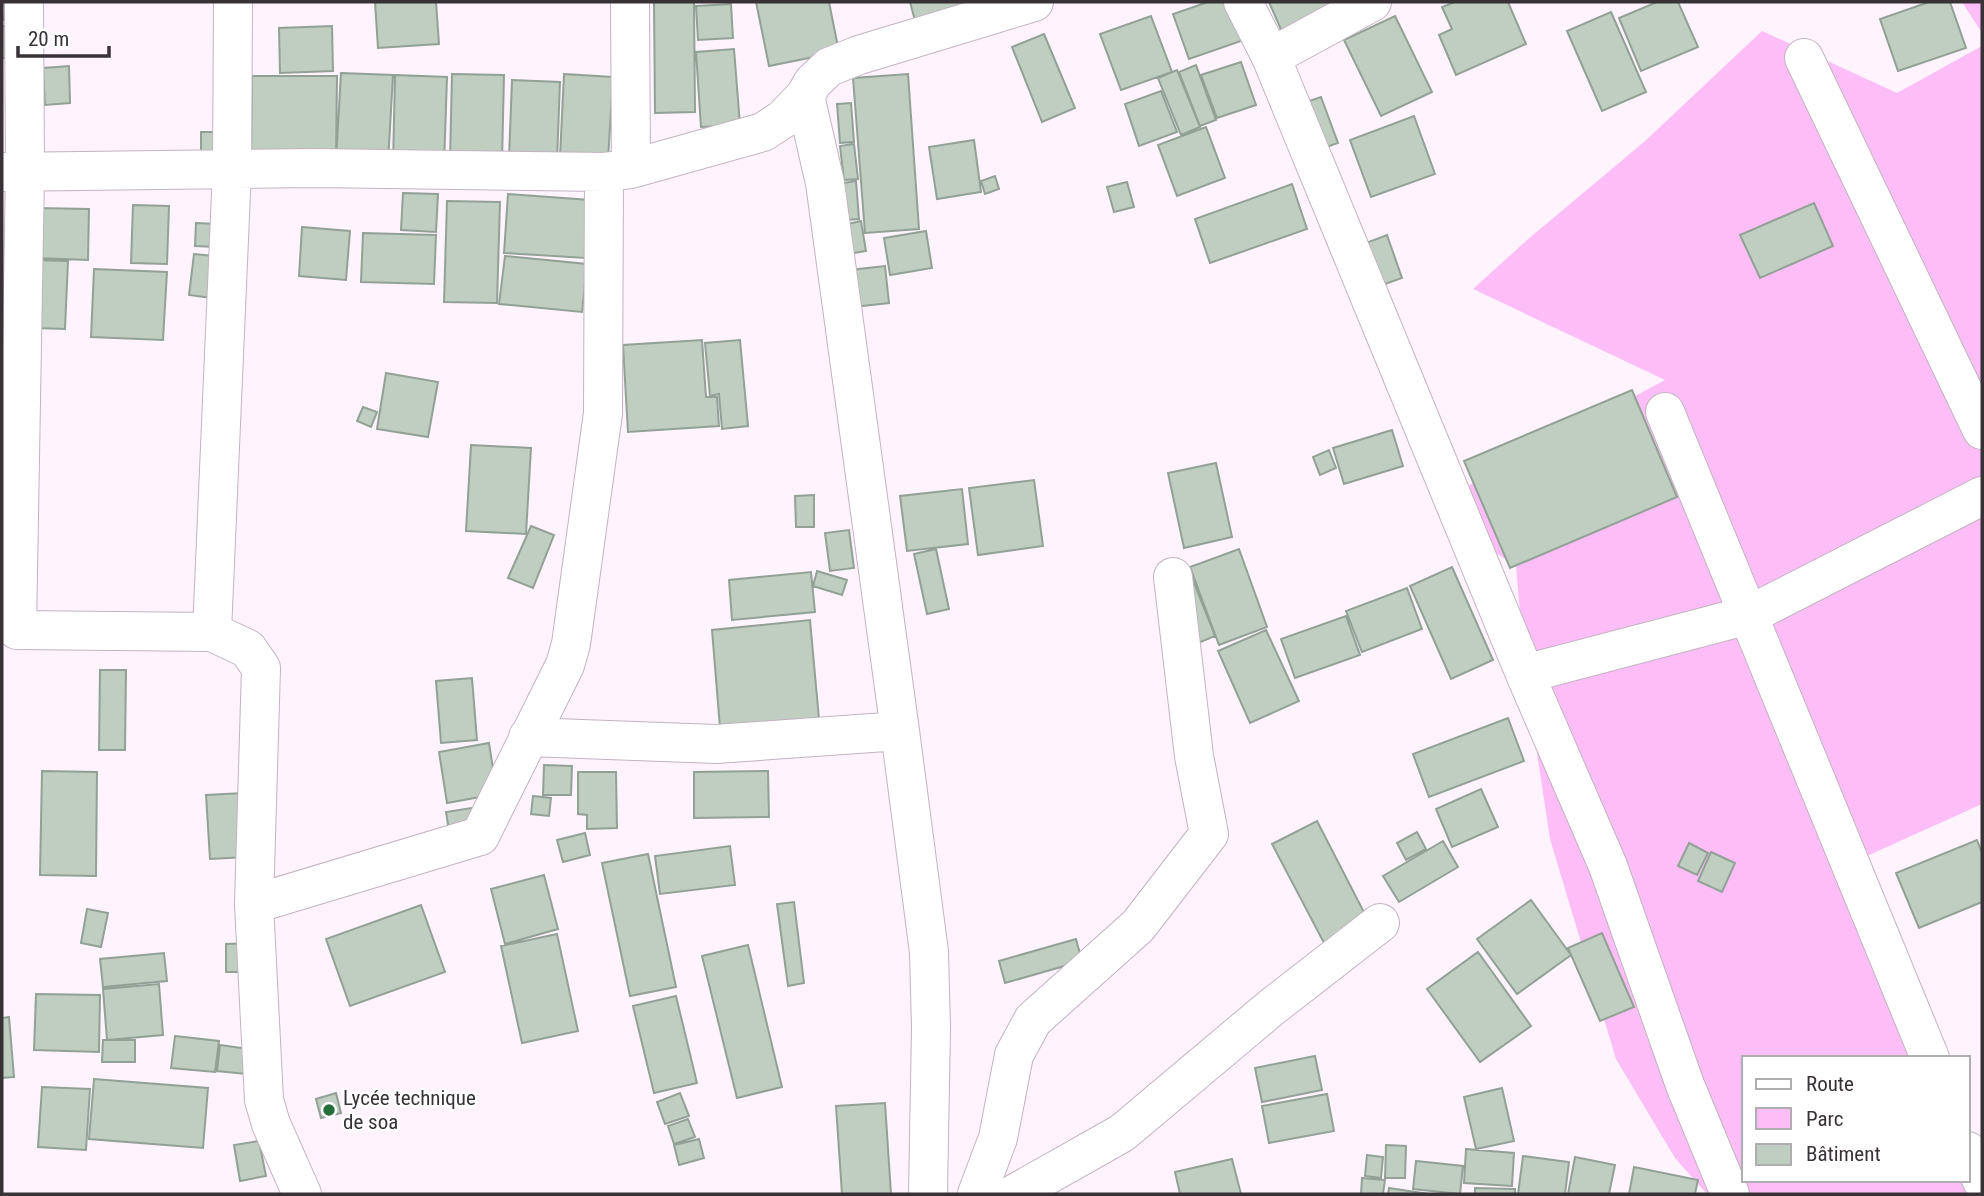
<svg xmlns="http://www.w3.org/2000/svg" width="1984" height="1196" font-family="'Roboto Condensed',sans-serif">
  <style>
    .green { fill: #fdbef7 }
    .building { fill: #bfcec1; stroke: #92a195; stroke-width: 2 }
    .lines { fill: none; stroke-linecap: round; stroke-linejoin: round }
    .minor-casing { stroke: #c2b3c0; stroke-width: 40 }
    .minor { stroke: #fff; stroke-width: 38 }
    .poi-dot { fill: #256d3a; stroke: #fff; stroke-width: 2.5 }
    .labels { text-anchor: middle; dominant-baseline: central; stroke-width: 5; stroke-linejoin: round; paint-order: stroke }
    .poi-label { font-size: 21px; fill: #383237; stroke: #fff; text-anchor: start }
  </style>
  <rect width="100%" height="100%" fill="#fff3fe"/>
  <path class="green" d="M1962,2H1982V33Z
    M1762,31L1897,93L1982,46V804L1867,856L1932,1058H1744V1180H1968L1982,1194H1707L1675,1158L1616,1059L1550,839L1525,674L1516,565L1444,523L1453,494L1665,380L1473,289L1527,240L1644,142Z"/>
  <path class="building" d="M2,2H7L4,20H2Z
    M375,2H436L439,44L378,48Z
    M654,2H694L695,112L655,113Z
    M756,2H829L839,52L769,66Z
    M910,2H966L969,13L917,28Z
    M1208,2H1230L1244,40L1189,59L1173,14Z
    M1269,2H1329L1333,9L1282,32Z
    M1455,2H1508L1526,44L1456,75L1439,35L1452,29L1442,7Z
    M1657,2H1678L1698,47L1641,71L1619,18Z
    M1929,2H1950L1966,48L1898,71L1880,19Z
    M731,4L733,38L698,40L696,6Z
    M1611,12L1646,92L1602,111L1567,31Z
    M1151,16L1172,72L1121,90L1100,34Z
    M1395,16L1432,92L1381,116L1344,40Z
    M2,26H7V58H2Z
    M332,26L333,71L280,73L279,28Z
    M1044,34L1075,108L1042,122L1012,47Z
    M734,49L740,125L701,127L696,52Z
    M1241,62L1256,105L1217,118L1201,75Z
    M1196,65L1216,120L1200,126L1179,72Z
    M69,66L70,103L45,105L43,68Z
    M1177,70L1200,127L1181,135L1158,78Z
    M341,73L393,75L388,163L336,160Z
    M452,74L504,75L502,162L450,161Z
    M564,74L613,77L608,160L560,157Z
    M908,74L919,229L865,233L853,78Z
    M395,75L447,77L444,166L393,165Z
    M252,76H337L336,159H251Z
    M512,80L560,82L557,160L509,158Z
    M1161,91L1177,132L1139,146L1125,104Z
    M1321,97L1338,143L1318,150L1300,104Z
    M851,103L854,142L840,143L837,104Z
    M1414,116L1435,174L1371,197L1350,140Z
    M1206,127L1225,178L1177,196L1158,145Z
    M201,132H220V155H201Z
    M974,140L981,192L937,199L929,147Z
    M854,144L858,179L844,180L840,146Z
    M995,176L999,189L985,194L981,181Z
    M856,181L859,219L846,220L843,183Z
    M1127,182L1134,207L1114,212L1107,187Z
    M1292,184L1307,229L1210,263L1195,219Z
    M403,193L438,194L436,232L401,230Z
    M508,194L590,200L586,258L504,253Z
    M447,201L500,202L497,303L444,302Z
    M1814,203L1833,246L1760,278L1740,235Z
    M133,205L169,206L167,264L131,263Z
    M37,208L89,209L88,260L36,258Z
    M861,221L866,251L848,254L843,225Z
    M196,223L217,224L216,247L195,246Z
    M302,227L350,231L346,280L299,276Z
    M926,231L932,268L890,275L884,238Z
    M363,233L436,235L434,284L361,282Z
    M1387,235L1402,278L1374,288L1358,246Z
    M194,254L224,257L219,299L189,295Z
    M505,256L587,264L582,312L499,304Z
    M36,260L68,261L65,329L35,328Z
    M885,266L889,303L854,307L850,270Z
    M94,269L167,272L163,340L91,337Z
    M702,340L706,397H717L719,426L628,432L623,345Z
    M740,340L748,426L722,429L719,394L710,396L705,343Z
    M386,373L438,382L428,437L377,429Z
    M1632,390L1677,497L1510,568L1464,461Z
    M363,407L377,412L371,427L357,421Z
    M1392,430L1403,466L1344,484L1333,448Z
    M471,445L531,448L526,534L466,531Z
    M1329,450L1336,468L1320,475L1313,457Z
    M1216,463L1232,537L1184,548L1168,473Z
    M1034,480L1043,546L978,555L969,488Z
    M962,489L968,544L907,551L900,496Z
    M814,495V527H796L795,496Z
    M531,526L554,535L533,588L508,578Z
    M849,530L854,568L830,571L825,533Z
    M936,549L949,609L927,614L914,554Z
    M1239,549L1267,627L1219,645L1190,567Z
    M1187,565L1215,636L1191,646Z
    M1452,567L1493,660L1451,679L1410,586Z
    M817,571L847,580L842,595L813,586Z
    M811,572L815,612L732,620L729,580Z
    M1407,588L1422,629L1362,652L1346,611Z
    M1346,616L1360,655L1295,678L1281,639Z
    M810,620L819,719L720,728L712,630Z
    M1266,630L1299,701L1250,723L1218,651Z
    M100,670H126L125,750H99Z
    M472,678L477,740L441,743L436,681Z
    M1508,718L1524,761L1429,797L1413,754Z
    M489,743L497,794L447,803L439,752Z
    M544,765L572,766L571,795H543Z
    M42,771L97,772L96,876L40,875Z
    M768,771L769,817L694,818V772Z
    M578,772H616L617,828L587,829V815L578,814Z
    M1481,789L1498,827L1452,847L1436,809Z
    M243,793L247,857L210,859L206,795Z
    M533,796L551,798L549,816L531,814Z
    M484,806L452,850L446,812Z
    M1317,821L1368,920L1324,943L1272,844Z
    M1417,832L1426,849L1406,860L1397,843Z
    M585,833L590,855L563,862L557,840Z
    M1977,840L1982,853V902L1919,928L1896,873Z
    M1443,841L1458,867L1399,902L1383,876Z
    M1689,843L1708,853L1697,875L1678,866Z
    M730,846L735,885L660,894L655,856Z
    M1711,852L1735,863L1722,892L1698,881Z
    M648,854L676,987L630,996L602,863Z
    M544,875L558,929L505,944L491,889Z
    M1531,900L1571,955L1517,994L1477,939Z
    M794,902L804,983L788,986L777,904Z
    M421,905L445,972L350,1006L326,939Z
    M87,909L108,913L101,947L81,943Z
    M1602,933L1634,1007L1600,1021L1568,948Z
    M557,934L578,1031L522,1043L501,946Z
    M1076,939L1082,961L1005,983L999,961Z
    M254,943L255,972H226V944Z
    M748,945L782,1087L737,1098L702,956Z
    M1478,952L1531,1026L1480,1062L1427,989Z
    M164,953L167,981L103,987L100,959Z
    M159,984L163,1035L107,1040L103,989Z
    M36,994L100,995L99,1052L34,1050Z
    M676,996L697,1083L654,1093L633,1006Z
    M9,1017L14,1077L2,1078V1018Z
    M175,1036L219,1041L215,1072L171,1068Z
    M103,1040H135V1062H102Z
    M220,1045L249,1049L246,1074L217,1071Z
    M1315,1056L1322,1090L1262,1102L1255,1068Z
    M94,1079L208,1088L203,1148L89,1139Z
    M42,1087L90,1089L86,1150L38,1147Z
    M1502,1088L1514,1141L1476,1149L1464,1097Z
    M336,1093L341,1113L321,1118L316,1099Z
    M680,1093L689,1116L665,1124L657,1102Z
    M1327,1094L1334,1131L1269,1143L1262,1106Z
    M885,1103L891,1194H842L836,1106Z
    M688,1119L695,1137L674,1144L668,1126Z
    M699,1139L704,1158L679,1165L674,1145Z
    M259,1141L266,1176L240,1181L234,1145Z
    M1386,1145L1406,1146L1405,1178H1385Z
    M1466,1149L1514,1153L1512,1186L1464,1183Z
    M1367,1155L1383,1157L1381,1178L1365,1176Z
    M1523,1156L1569,1162L1565,1194H1518Z
    M1575,1157L1615,1165L1609,1194H1568Z
    M1232,1159L1241,1194H1180L1175,1172Z
    M1416,1161L1463,1166L1460,1194L1413,1189Z
    M1634,1167L1698,1180L1695,1194H1629Z
    M1362,1178L1385,1180L1383,1194H1361Z
    M1389,1188L1429,1194H1388Z
    M1475,1188L1515,1189V1194H1475Z"/>
  <g class="lines">
    <defs>
      <path id="minor" d="M24,2L25,172L17,630L212,632
        M233,2L232,170L212,632L248,649L261,668L254,904L264,1100L271,1124L302,1194
        M1243,2L1271,57
        M1372,2L1271,57L1525,674L1608,866L1685,1085L1730,1194
        M1804,58L1982,430
        M631,169L763,132L783,119L805,96L813,82L829,67L859,55L1034,2
        M2,172L315,168L604,172
        M1665,412L1930,1058
        M1525,674L1749,615L1982,496
        M900,731L929,952L931,1028L928,1194
        M528,737L716,744L900,731L825,183L805,96
        M254,904L480,836L565,665L571,644L603,413L604,172L631,169L630,2
        M1968,1151L1982,1181
        M977,1194L998,1138L1014,1055L1033,1020L1138,926L1209,834L1194,756L1173,577
        M1014,1194L1122,1133L1272,1007L1380,923"/>
    </defs>
    <use href="#minor" class="minor-casing"/>
    <use href="#minor" class="minor"/>
  </g>
  <circle class="poi-dot" cx="329" cy="1110" r="7"/>
  <g class="labels">
    <g class="poi-label">
      <text x="343" y="1098">Lycée technique<tspan x="343" dy="24">de soa</tspan></text>
    </g>
  </g>
  <rect width="1984" height="1196" fill="none" stroke="#383237" stroke-width="7"/>
  <rect x="1742" y="1056" width="228" height="126" fill="#ffffff" stroke="#afadaf" stroke-width="2"/>
  <rect x="1756" y="1079" width="35" height="10" fill="#ffffff" stroke="#afadaf" stroke-width="2"/>
  <text x="1806" y="1091" font-size="21" fill="#383237">Route</text>
  <rect x="1756" y="1108" width="35" height="21" fill="#fdbef7" stroke="#afadaf" stroke-width="2"/>
  <text x="1806" y="1126" font-size="21" fill="#383237">Parc</text>
  <rect x="1756" y="1144" width="35" height="21" fill="#bfcec1" stroke="#afadaf" stroke-width="2"/>
  <text x="1806" y="1161" font-size="21" fill="#383237">Bâtiment</text>
  <path d="M18 46v10h91v-10" fill="none" stroke="#383237" stroke-width="3.5"/>
  <text x="28" y="46" font-size="21" fill="#383237" stroke="#ffffff" stroke-width="5" paint-order="stroke">20 m</text>
</svg>
